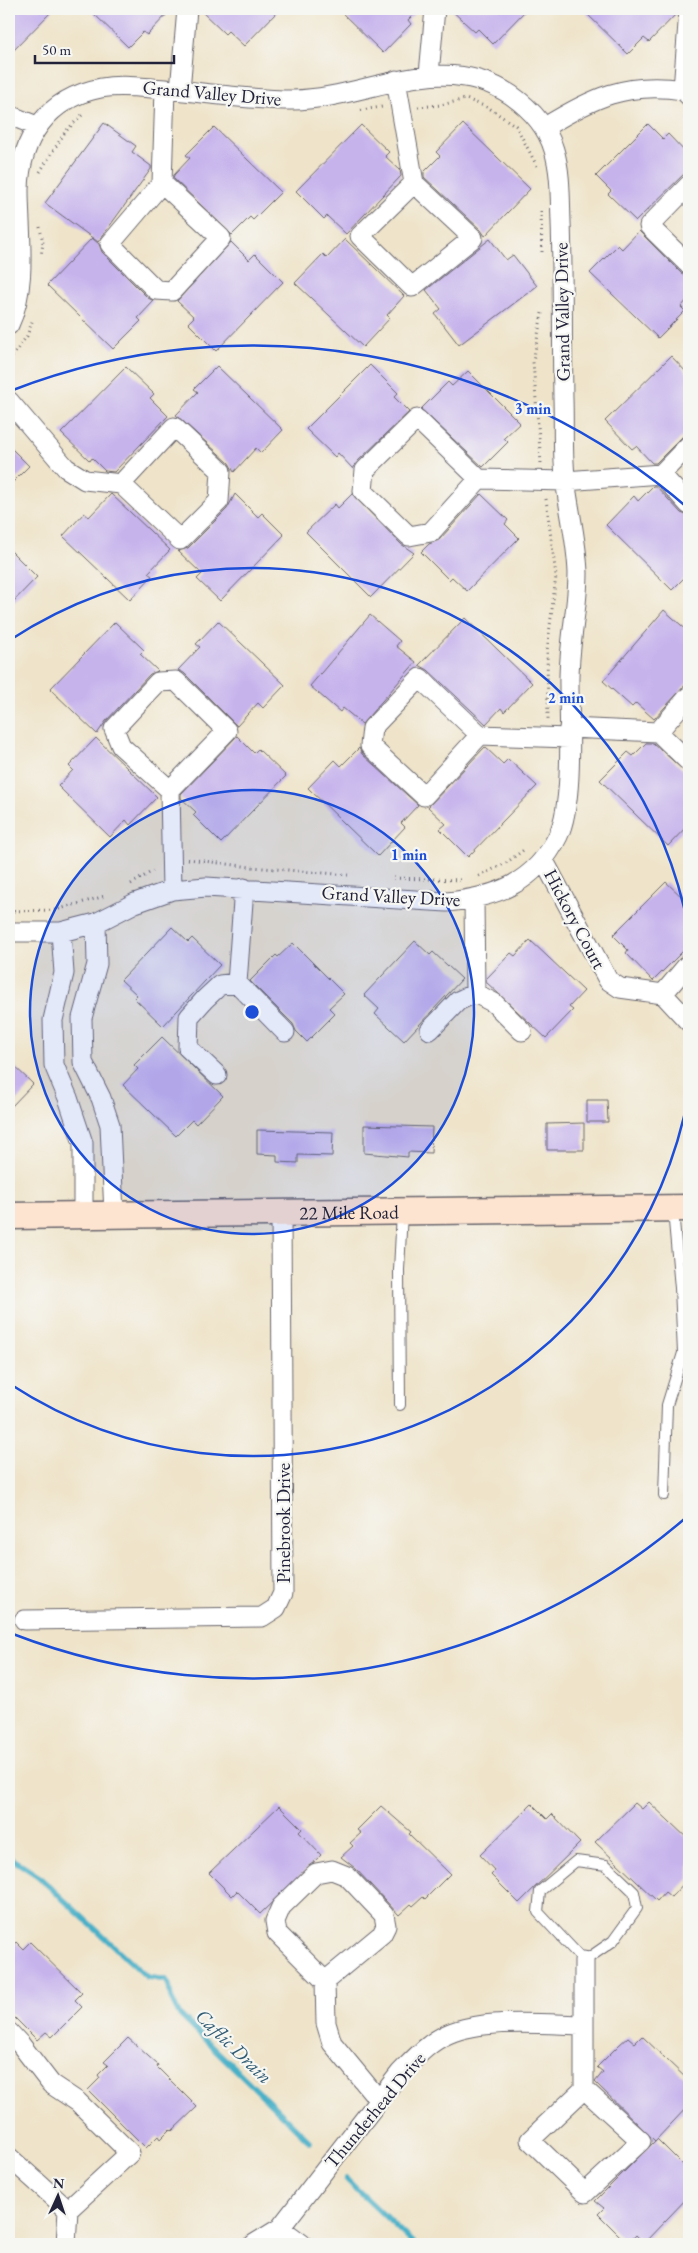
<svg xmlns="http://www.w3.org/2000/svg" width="698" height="2253" font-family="'EB Garamond',serif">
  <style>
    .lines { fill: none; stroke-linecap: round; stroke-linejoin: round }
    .stream { stroke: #48b0c7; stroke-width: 5.5 }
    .building { fill: #c6b3ec }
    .lane-casing { stroke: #6a666d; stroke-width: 12 }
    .street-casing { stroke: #6a666d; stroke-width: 21 }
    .secondary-casing { stroke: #6a666d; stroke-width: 29 }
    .path { stroke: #6a666d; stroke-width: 3; stroke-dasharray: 1 4; stroke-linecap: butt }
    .lane { stroke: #fff; stroke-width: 10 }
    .street { stroke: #fff; stroke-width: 19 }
    .secondary { stroke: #fde4d0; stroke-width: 26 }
    .ring { fill: none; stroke: #1d4ed8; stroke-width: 2.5 }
    .labels { text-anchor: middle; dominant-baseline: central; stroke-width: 4.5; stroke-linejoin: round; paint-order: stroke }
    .street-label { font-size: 19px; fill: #22223b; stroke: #f6f6f2 }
    .water-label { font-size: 20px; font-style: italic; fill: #315b73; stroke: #f6f6f2 }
    .centre { fill: #1d4ed8; stroke: #f6f6f2; stroke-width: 2.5 }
    .ring-label { font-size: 15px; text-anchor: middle; font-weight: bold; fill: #1d4ed8; stroke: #f6f6f2; stroke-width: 4.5; stroke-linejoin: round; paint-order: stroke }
  </style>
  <rect width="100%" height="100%" fill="#f6f6f2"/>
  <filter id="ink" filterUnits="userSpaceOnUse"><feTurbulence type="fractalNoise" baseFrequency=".02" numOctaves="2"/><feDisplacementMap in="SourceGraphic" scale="10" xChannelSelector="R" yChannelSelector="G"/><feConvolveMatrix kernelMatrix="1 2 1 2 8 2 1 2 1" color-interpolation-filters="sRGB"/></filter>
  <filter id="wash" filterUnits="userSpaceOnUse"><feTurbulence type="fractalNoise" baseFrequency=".0096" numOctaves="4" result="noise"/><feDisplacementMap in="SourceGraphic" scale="20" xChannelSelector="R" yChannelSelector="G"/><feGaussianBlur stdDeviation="1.12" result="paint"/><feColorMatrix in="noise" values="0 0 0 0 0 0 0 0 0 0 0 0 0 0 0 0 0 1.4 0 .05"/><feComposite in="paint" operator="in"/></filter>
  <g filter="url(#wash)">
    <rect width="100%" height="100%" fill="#efe4ca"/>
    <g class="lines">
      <path class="stream" d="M9,1857L38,1876L147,1977L166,1980L169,1985L171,1998L179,2014L310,2142
        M346,2179L414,2244"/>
    </g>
    <g id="blocks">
      <path class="building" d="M9,9H54L9,55Z
        M89,9H172L147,35L143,32L128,47Z
        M199,9H280L244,46L228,31L225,34Z
        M338,9H419L408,20L411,24L383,53Z
        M450,9H527L493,44L478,29L475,32Z
        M582,9H678V12L649,42L644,38L628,54Z
        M104,123L136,146L132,152L151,166V169L98,242L45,203Z
        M463,124L530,189L485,236L481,230L424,177V172L440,156L436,152Z
        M648,124L663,139L668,134L689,156V169L636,221L608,194L611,191L596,176Z
        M361,125L389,152L385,156L400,170L401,176L346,234L327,216L324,219L296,191Z
        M214,127L281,192L253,220L250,217L232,235L173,178L174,175L190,158L186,155Z
        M639,231L681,273L689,278V298L681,307L685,311L658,338L590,273L618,245L622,249Z
        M92,238L99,244L102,252L148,298L154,301L138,318L141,321L113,349L47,285Z
        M345,239L404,296L387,315L390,318L363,347L295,283L323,254L327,258Z
        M490,239L506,260L513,255L537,286L459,345L435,314L441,309L426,290Z
        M231,242L249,260L255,254L283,282L216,351L188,323L194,317L177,301Z
        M671,356L689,375V430L656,463H652L636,446L632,449L605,421Z
        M370,365L398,393L394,397L409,412L357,462L353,469L338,453L335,457L306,429Z
        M217,366L283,430L261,453L256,448L234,472L229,463L176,415L198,392L194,389Z
        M126,367L154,394L150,398L168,416L114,472L105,471L92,458L90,461L61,433Z
        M468,371L520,423L504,438L508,442L483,467L421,409L448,382L452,386Z
        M9,446L29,466L9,486Z
        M653,486H656L681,513L689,516V573L672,590L606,525L634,496L638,501Z
        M111,494L170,550L148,573L152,576L130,600L63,536L84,513L89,517Z
        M235,494L258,517L262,513L284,535L220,601L197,579L202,574L178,551L188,548L227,509Z
        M352,494L401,544L414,553L371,597L306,532L335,504L338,508Z
        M481,494L508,520L505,524L519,538L467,591L452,577L449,580L421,552L429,544L439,540Z
        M9,549L37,577L9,606Z
        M664,610L689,632V681L654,719L636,703L632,707L603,681Z
        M370,615L400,641L396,646L416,662L362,724L343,708L340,712L310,686Z
        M465,618L532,683L504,712L501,708L486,724L428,670L419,665Z
        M218,621L285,685L263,708L258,703L237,726L184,673L178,670L200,647L196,644Z
        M115,622L144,650L140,654L158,671L150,674L106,721L97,734L50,689Z
        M237,736L254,753L258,749L286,776L221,843L193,815L196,812L181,798V794Z
        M96,738L157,797L130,825L126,820L110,837L58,786L73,770L69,766Z
        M646,743H653L689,775V824L668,846L600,780L628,752L633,756Z
        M485,747L503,764L508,759L537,786L468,857L440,829L446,824L428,807Z
        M359,748L362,754L418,805L401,823L405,827L378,856L308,788L335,760L341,766Z
        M666,882L682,897L689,889V945L653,981L626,953L628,950L613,935Z
        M172,927L188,942L192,938L220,965L163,1026L134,998L137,995L121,980Z
        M530,940L584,991L569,1007L573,1010L546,1038L486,982V979L511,953L515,956Z
        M415,941L430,955L433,952L462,979L404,1041L375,1014L379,1009L364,995Z
        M293,943L344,994L329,1008L335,1014L307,1042L296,1031L293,1024L250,981L276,955L278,957Z
        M162,1037L223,1096L196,1124L192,1120L176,1136L123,1085L138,1069L134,1065Z
        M9,1061L33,1084L9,1109Z
        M587,1100H607L608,1122H587Z
        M584,1123V1150H547V1124Z
        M364,1125L432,1127L431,1153L408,1152V1157L364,1153Z
        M257,1130L333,1132L332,1156L298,1155V1163L277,1162V1155L257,1154Z
        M649,1802L689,1840V1878L671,1897L665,1892L657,1901L595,1842L635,1803L642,1809Z
        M532,1804L547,1819L552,1814L580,1843L519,1903L491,1875L495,1871L480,1855Z
        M279,1806L302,1829L299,1832L321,1855L260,1914L237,1891L232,1896L209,1873Z
        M381,1806L411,1832L409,1834L450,1874L425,1899L423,1897L413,1906L411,1904L399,1915L355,1868L341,1857L353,1846L350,1843L361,1833L357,1830Z
        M16,1942L23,1949L30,1942L82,1993L75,2000L82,2007L52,2037L46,2032L37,2040L9,2012V1949Z
        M642,2036L689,2081V2105L655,2141L595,2082L603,2072L597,2067L619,2045L628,2037L635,2043Z
        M128,2038L158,2065L157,2067L197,2107L172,2131L170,2129L160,2139L158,2136L146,2148L88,2090L100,2078L98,2075L108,2065L104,2062Z
        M657,2139L689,2171V2196L644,2243L636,2235L628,2244L598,2214L604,2208L595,2201Z"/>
    </g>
  </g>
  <g filter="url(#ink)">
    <use href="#blocks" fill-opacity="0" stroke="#6a666d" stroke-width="1"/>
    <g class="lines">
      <defs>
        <path id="lane" d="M400,1405L399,1270L402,1212
          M664,1495L667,1405L683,1353L680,1288L673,1210
          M576,1861L606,1865L634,1892L637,1908L613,1941L584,1961L538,1912L540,1891Z"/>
        <path id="street" d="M429,74L435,9
          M396,80L414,183L473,238L412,287L360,236L414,183
          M180,90L187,9
          M683,90L689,10
          M9,115L37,126
          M545,127C592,98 627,81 683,90L689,96
          M162,183L110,244L156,290L172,291L221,238L162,183L165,89
          M689,185L649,226L689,265
          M9,325C28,285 19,234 19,190C20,138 48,98 101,88C122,84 145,88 165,89C208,93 250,100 293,100C367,99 441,48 511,95C531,109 547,126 554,150C561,173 560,198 561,222C563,280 562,339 563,398C564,427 562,457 566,486C570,515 577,544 578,573C578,609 568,647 569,685C569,724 574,803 558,836C535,883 497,897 447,902L206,887L172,890L135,903L96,923L61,932H9
          M9,401L66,468L85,480L121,484L180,540L219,501L221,471L174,427L121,484
          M417,419L479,479L431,532L409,536L363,491L365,470Z
          M661,474L689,505
          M479,479L565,481L661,474L689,445
          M569,728L658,732L689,762
          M658,732L689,696
          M480,735L424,796L370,746L372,728L420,678L480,735L569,738
          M170,790L121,746L114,729L158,682L176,681L227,731L170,790L172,890
          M543,859L608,980L620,988L663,994L689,1022
          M244,888L237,983L285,1032
          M96,923L97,964L82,1018L83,1062L101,1098L110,1125L114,1214
          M61,932L64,973L53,1020L54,1065L68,1098L83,1143V1214
          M475,993L494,1003L522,1031
          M663,994L689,963
          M430,1030L458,1001L475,993L474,899
          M217,1075L188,1048L189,1017L205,999L220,985L237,983
          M24,1620L262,1617L276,1608L283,1593L281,1211
          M325,1981L382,1934L386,1926L384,1915L347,1876L332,1870L316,1873L281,1907L275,1921L277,1933L325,1981L326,2023L332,2043L379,2100
          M9,2032L21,2045L51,2084L78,2102L130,2153L68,2210L66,2244
          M584,2089L530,2140L585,2193L641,2141L584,2089V1961
          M9,2157L68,2210
          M280,2228L302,2244
          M254,2244L280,2228L400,2073C415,2058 429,2042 448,2034C484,2018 544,2024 583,2025"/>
        <g id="secondary">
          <path id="s1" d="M9,1216L689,1208"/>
        </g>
      </defs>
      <use href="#lane" class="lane-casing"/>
      <use href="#street" class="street-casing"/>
      <use href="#secondary" class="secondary-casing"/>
      <path class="path" d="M418,107L441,105L466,99L489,108L516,126L538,168
        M361,110L382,107
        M40,172L65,132L82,115
        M541,211L542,252
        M40,227L43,243L41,256
        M9,361L27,336L33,319
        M541,463L533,362L542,313
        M546,499L556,576L547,651L548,719
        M188,859L251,867L348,875
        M479,876L506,863L525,849
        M394,878L461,880
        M131,884L153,871
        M9,911L56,910L105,896"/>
      <use href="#lane" class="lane"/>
      <use href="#street" class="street"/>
      <use href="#secondary" class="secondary"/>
    </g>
  </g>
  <circle cx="252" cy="1012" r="222" fill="#1d4ed8" fill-opacity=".12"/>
  <g class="ring">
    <circle cx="252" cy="1012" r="222"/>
    <path d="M689 1093A444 444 0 0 1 10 1384M10 640A444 444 0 0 1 689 931"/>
    <path d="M689 1515A666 666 0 0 1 13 1634M13 390A666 666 0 0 1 689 509"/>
  </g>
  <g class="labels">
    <g class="street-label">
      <text transform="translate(212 93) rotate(5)">Grand Valley Drive</text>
      <text transform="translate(562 312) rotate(-91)">Grand Valley Drive</text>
      <text transform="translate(391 896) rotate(3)">Grand Valley Drive</text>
      <text transform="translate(575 919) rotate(62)">Hickory Court</text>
      <text stroke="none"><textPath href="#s1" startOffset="340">22 Mile Road</textPath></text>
      <text transform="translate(283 1523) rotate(-90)">Pinebrook Drive</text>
      <text transform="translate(375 2110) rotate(-50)">Thunderhead Drive</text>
    </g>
    <g class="water-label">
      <text transform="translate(234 2046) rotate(44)">Caflic Drain</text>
    </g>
  </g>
  <circle cx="252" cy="1012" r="8" class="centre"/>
  <g class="ring-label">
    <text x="533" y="414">3 min</text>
    <text x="566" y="703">2 min</text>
    <text x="409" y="860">1 min</text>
  </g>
  <rect width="698" height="2253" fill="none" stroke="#f6f6f2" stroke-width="30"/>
  <g transform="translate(58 2196) rotate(3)" stroke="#f6f6f2" stroke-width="4" paint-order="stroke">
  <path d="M0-4L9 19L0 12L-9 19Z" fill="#22223b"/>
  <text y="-8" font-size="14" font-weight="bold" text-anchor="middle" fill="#22223b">N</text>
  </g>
  <path d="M35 55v8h139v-8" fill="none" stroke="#22223b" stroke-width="2.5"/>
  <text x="42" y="55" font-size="15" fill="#22223b" stroke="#f6f6f2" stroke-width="4" paint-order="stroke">50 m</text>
</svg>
